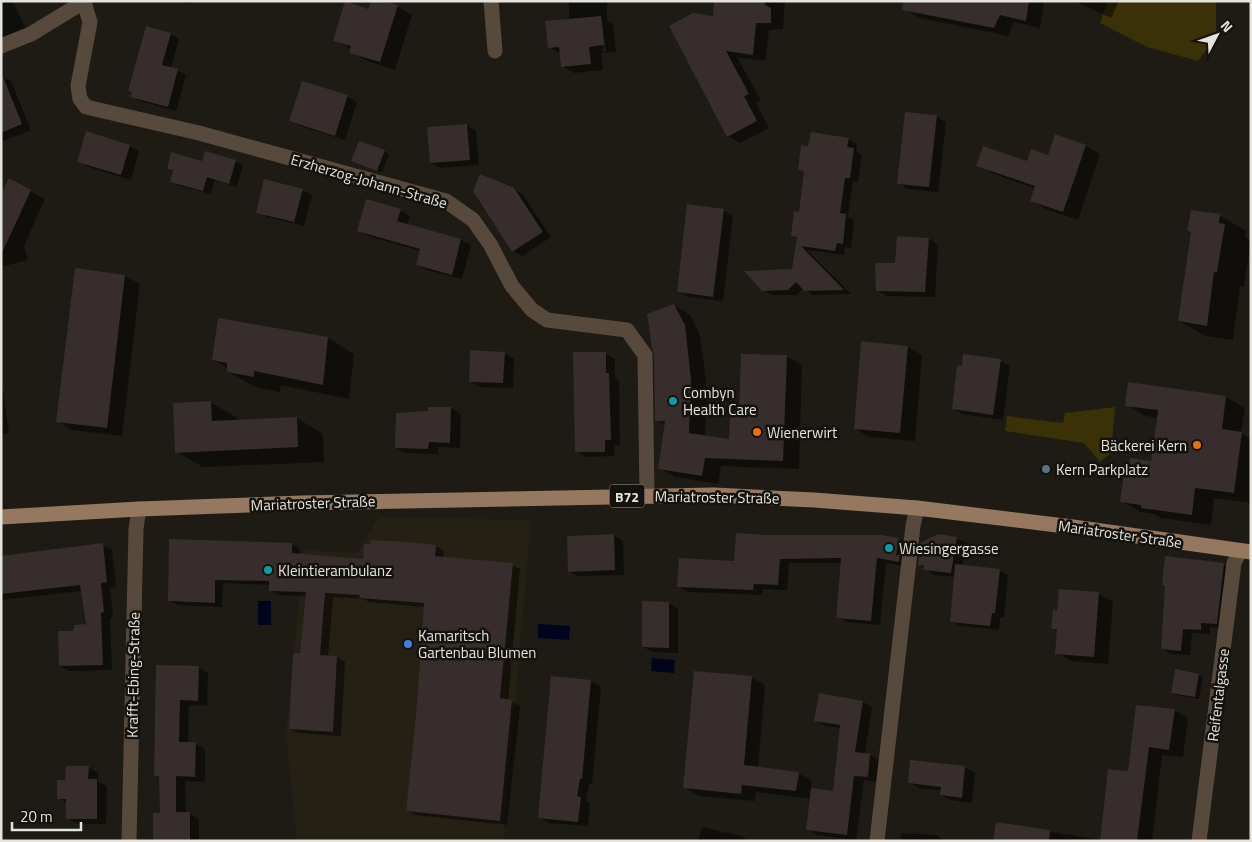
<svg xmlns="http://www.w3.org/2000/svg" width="1252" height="842" font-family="'Titillium Web',sans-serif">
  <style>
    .built { fill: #242013 }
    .green { fill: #3b3107 }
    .water { fill: #00041c }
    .shadow { fill: #0007; fill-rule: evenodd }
    .building { fill: #362d2c }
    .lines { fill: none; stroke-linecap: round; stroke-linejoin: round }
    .minor { stroke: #58493d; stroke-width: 15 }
    .major { stroke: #95785f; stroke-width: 15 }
    .culture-dot { fill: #0f9aa8; stroke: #14120b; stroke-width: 2 }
    .food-dot { fill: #e8710a; stroke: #14120b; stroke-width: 2 }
    .service-dot { fill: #5c6f8a; stroke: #14120b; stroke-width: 2 }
    .shop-dot { fill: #3f7fe0; stroke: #14120b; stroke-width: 2 }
    .labels { text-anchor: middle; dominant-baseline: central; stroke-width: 5; stroke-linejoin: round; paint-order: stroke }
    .shield { fill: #14120b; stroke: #a6a49f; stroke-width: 1 }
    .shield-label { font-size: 14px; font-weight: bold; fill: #e4e3de }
    .street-label { font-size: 15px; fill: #e4e3de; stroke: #14120b }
    .poi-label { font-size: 15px; fill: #e4e3de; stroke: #14120b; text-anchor: start }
  </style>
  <rect width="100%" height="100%" fill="#1d1b14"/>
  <path class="built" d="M379,517L531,520L503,841H297L286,735L304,550L357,553Z"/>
  <path class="green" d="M1107,1H1213L1216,2V37L1198,61L1147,47L1100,23Z
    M1115,407L1111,453L1100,462L1084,443L1005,431L1007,416L1063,423L1065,413Z"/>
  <path class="water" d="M258,601H271V625H258Z
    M538,624L570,626L569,640L538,638Z
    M652,658L675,660L674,673L651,671Z"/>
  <path class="shadow" d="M1,1H12L28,32L1,45Z
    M178,1H189L188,4Z
    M381,1L398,7L412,15L395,70L365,60L350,52L351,49L334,40Z
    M569,1H607V21L613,24L616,52L601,53L603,70L574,73L562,66L561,54L549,47L569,20ZM600,19H602L606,52H603Z
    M715,1H785L783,29L769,30L765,61L737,57L761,101L756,103L769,128L740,143L728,136L714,18Z
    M908,1H1044L1040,28L1014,22L1008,36L920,18L906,10Z
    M1074,1H1119L1111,18Z
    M146,27L171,34L179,39L171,68L186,75L176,111L140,101L132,97Z
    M1,76L11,81L31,130L1,142Z
    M347,96L357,102L345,140L300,126L291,121Z
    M936,116L946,122L938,192L908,189L899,183Z
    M466,125L476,131L479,165L441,168L431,163Z
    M1056,135L1086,146L1100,154L1078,220L1046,209L1032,200L1036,189L992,173L978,165L1028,163L1048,156Z
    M848,139L857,144L856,151L862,155L858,182L853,181L848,217L854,220L851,248L845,247L844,255L807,250L851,294L813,295L803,288L797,295H772L763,290L793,271L798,239L792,235L800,214L805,172L799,169L809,148Z
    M130,146L139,151L131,180L88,167L79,161Z
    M384,152L389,154L382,172L357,163Z
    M235,161L243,165L237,187L215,180L211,194L179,186L171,181L174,171L168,168L203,162Z
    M514,189L523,195L551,237L522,256L513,251Z
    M302,190L312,195L304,226L267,217L258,212Z
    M1,191H30L45,199L24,246L28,260L1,267Z
    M400,210L410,216L407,225L461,240L471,245L462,279L427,270L417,265L421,251L368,236L359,230Z
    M723,210L733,216L723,301L688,297L678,291Z
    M1192,211L1220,216L1246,231L1245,237L1251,240L1244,287L1240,286L1233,340L1206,336L1179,321L1193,233L1189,231Z
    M929,239L938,245L935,297L886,296L877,290L897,264Z
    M76,270L125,276L140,284L122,436L72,430L58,421Z
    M674,305L690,315L700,335L707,389L705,437L730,440L740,413L786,356L802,365L799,469L721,466L718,484L675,477L659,468L665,425L657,420Z
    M328,338L354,354L349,399L281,385L280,392L255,387L229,372L228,368L214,360Z
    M908,347L922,355L915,441L869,437L855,428Z
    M504,353L514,359L513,388L480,387L470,381Z
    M605,353L615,359V378L619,380L620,445H615L614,456L586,457L576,451Z
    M1000,360L1010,366L1003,420L963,414L953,409L963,368Z
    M1,376L9,433L1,434Z
    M1226,397L1245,408L1241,433L1251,439V503L1214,498L1211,525L1161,518L1154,514L1141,512L1121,501L1129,475L1152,462L1158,418L1146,416L1127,405Z
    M210,402L237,418V421L297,418L323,434L324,462L203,467L177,452Z
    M429,408H451L461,414L460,448L438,447V454L406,453L396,448L429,412Z
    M614,535L623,541L624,575L578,576L569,571Z
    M956,538L966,543L962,566L999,570L1008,575L1004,617H1000L999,630L960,626L951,621L955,577L934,575L919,564Z
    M898,539L908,544L909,567L886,563L880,625L847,622L838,617L842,563H789L787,590L763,589L762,595L688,592L678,586L735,563Z
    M292,544L300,549V555L364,560L436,546L444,551L443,558L512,565L520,569L508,700L520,706L507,825L415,815L407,810L418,716L425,607L369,602L364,599L333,597L328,656L336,657L345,662L341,736L298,733L290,729L301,655L306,596L278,595L270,590V585L223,583L222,607L178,605L170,601Z
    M102,545L112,550L116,587L110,588L113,617L110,618L112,670L69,671L60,666L75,632L87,625L82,591L1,600V557Z
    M1223,564L1232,570L1226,629L1210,627V634L1192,633L1190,655L1171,654L1162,649Z
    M1099,594L1113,602L1108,664L1071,661L1057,653L1058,631L1053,628L1058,612Z
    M669,603L678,609V653L653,652L643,647Z
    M157,666L198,667L208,673L207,706L189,705L188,743L196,744L205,749V782L185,781L186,813H189L199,819V841H155L162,814L160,778L155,775Z
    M1199,675L1203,677L1199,699L1177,695L1172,692Z
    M552,677L591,681L601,687L592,784H589L586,801L590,804L588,826L549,823L539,817Z
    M751,677L765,685L758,768L798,773L812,781L811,789L834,792L841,728L825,726L816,720L863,702L872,707L865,754L870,755L879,760L877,782L864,780L856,840L817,835L807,829L811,799L756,792L755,801L699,796L685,788Z
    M1174,710L1188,718L1183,757L1162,755L1152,841H995L997,823L1101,840L1129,773Z
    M911,762L965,767L975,773L972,803L951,800L941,795L942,790L919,788L909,782Z
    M88,767L98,773V781L107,786L106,824H77L67,818V803L58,798L67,781Z
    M702,827L741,836L749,841H698Z
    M901,833L936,835L945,841H901Z"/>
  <path class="building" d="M345,1L368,9L371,1H385L398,5L380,62L349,53L351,46L333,41Z
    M714,1H765V5L771,8V23H756L753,55L726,51L749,94L744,96L757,121L727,137L669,26L693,13L713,16Z
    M903,1H1029L1026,21L1000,15L994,28L902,10Z
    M601,16L604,45L589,47L591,64L561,67L559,47L548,48L545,21Z
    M146,26L171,33L162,65L178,69L168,107L130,97L132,92L128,91Z
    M2,74L22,124L1,133V75Z
    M302,81L348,95L335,136L289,121Z
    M905,112L937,115L929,187L897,184Z
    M467,124L470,160L430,163L427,127Z
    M86,131L130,145L121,175L77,162Z
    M811,132L849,138L847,147L854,148L850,178H845L840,213L846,214L843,244L837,243L835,251L801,246L844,290L804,291L796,282L788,290L762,291L744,271L792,269L797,237L791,236L794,211L799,212L804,171L798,170L801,145L808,146Z
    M1055,134L1086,145L1063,212L1030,201L1035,186L976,166L983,146L1027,161L1031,149L1048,155Z
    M359,141L385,150L377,171L351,161Z
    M205,151L236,160L229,184L207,177L203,191L170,182L173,170L167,169L171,152L202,161Z
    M480,174L514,188L543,232L512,252L473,191Z
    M9,178L31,190L1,255V190L4,188Z
    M264,179L303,189L294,222L256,213Z
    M366,199L401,209L397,221L461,239L452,275L416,265L420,249L357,231Z
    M687,204L724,209L713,297L677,292Z
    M1191,210L1220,214L1219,223L1225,224L1217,272H1214L1207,326L1178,321L1191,232L1187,231Z
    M897,236L929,238L925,292L876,291L875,263H895Z
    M75,268L125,275L107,428L56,422Z
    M674,304L685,325L691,380L689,433L729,439L730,411H739L741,354L787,355L783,461L705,458L702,476L658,469L665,421H655L654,355L652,348L647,314Z
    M218,318L328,337L323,385L254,371V377L227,372V363L212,360Z
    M861,341L908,346L900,433L854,429Z
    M470,350L505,352L503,383L469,382Z
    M573,352H606V373H609L611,440H605V452H575Z
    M963,354L1001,359L993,415L952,409L957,365L962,366Z
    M1128,382L1226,396L1222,429L1242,432L1234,493L1195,488L1192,515L1141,508V505L1120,502L1124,473H1128L1130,458L1151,461L1158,410L1125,406Z
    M211,401L212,421L297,417L298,447L175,453L173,403Z
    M428,407H451L450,443L429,442L428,449L395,448L396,413L428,411Z
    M736,533L768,535H882L899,538L896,556L900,554L899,562L877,558L871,621L836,618L841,558L780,559L778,585L754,584L753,590L677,587L679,558L734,561Z
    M614,534L615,570L568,572L567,536Z
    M938,534L957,537L951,573L923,570L924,566L918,565L920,543Z
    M169,539L292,543V553L363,559L364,544H371V540L406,542L436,545L435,556L513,563L500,698L512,700L500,821L406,811L416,716L424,603L359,598L360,595L325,593L320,655L337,656L333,732L289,729L293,653H300L306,592L269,591V581L215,580V603L168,601Z
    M103,543L107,582L101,583L104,612L101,613L103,665L59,666L58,631H73L74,625L86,624L80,585L1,594V556Z
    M1165,556L1224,563L1217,624L1201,623V630L1183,629L1181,651L1161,649L1165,586L1162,585Z
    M955,564L1000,569L995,613H992L990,626L950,622Z
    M1059,589L1099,592L1094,657L1055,654L1057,629H1051L1053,610L1057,611Z
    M642,601L669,602V648L642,647Z
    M156,665L199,666L198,701L180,700L179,742H196L195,777L176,776V812H190V841H153V813H160L159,776H154Z
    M1175,669L1199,674L1195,697L1171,693Z
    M694,671L752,676L744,765L799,772L796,791L742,785L741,794L683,788Z
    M551,676L591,680L582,779H580L577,796L581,797L578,822L538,818Z
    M819,693L863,701L855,752L870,754L868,777L854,776L847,835L806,830L811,788L833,791L840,725L814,721Z
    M1136,705L1175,709L1169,750L1149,747L1137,841H1100L1108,769L1128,771Z
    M910,760L965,766L962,798L940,795L941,787L908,783Z
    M66,766H89L88,779H97V819H66V799H57V780H65Z
    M996,822L1050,830L1049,841H993Z"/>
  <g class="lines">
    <path class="minor" d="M491,1L495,51
      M84,2L90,22L78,86L80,99L86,107L199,133L446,201L473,220L490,244L512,286L532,310L547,320L627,330L645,355L647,496
      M1,46L31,34L85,1
      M129,841L136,529L139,509
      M877,841L913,526L917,508
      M1199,841L1234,563L1240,551"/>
    <path class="major" d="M1,517L139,509L302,503L714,495L814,500L917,508L1073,527L1251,552"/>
  </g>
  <g class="culture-dot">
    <circle cx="673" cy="401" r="5"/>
    <circle cx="889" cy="548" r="5"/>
    <circle cx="268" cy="570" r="5"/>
  </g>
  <g class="food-dot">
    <circle cx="757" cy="432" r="5"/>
    <circle cx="1197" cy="445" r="5"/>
  </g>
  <circle class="service-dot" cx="1046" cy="469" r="5"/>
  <circle class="shop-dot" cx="408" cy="644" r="5"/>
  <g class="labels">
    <rect class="shield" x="609.5" y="484.5" width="35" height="23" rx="4"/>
    <g class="shield-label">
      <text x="627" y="496">B72</text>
    </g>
    <g class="street-label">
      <text transform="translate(369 181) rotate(16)">Erzherzog-Johann-Straße</text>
      <text transform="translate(717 497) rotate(1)">Mariatroster Straße</text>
      <text transform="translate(313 503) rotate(-2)">Mariatroster Straße</text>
      <text transform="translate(1120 534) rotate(8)">Mariatroster Straße</text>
      <text transform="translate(133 675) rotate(-89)">Krafft-Ebing-Straße</text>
      <text transform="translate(1218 695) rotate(-83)">Reifentalgasse</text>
    </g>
    <g class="poi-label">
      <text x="683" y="392">Combyn<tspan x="683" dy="17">Health Care</tspan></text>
      <text x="767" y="432">Wienerwirt</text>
      <text x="1187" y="445" text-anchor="end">Bäckerei Kern</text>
      <text x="1056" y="469">Kern Parkplatz</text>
      <text x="899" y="548">Wiesingergasse</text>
      <text x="278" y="570">Kleintierambulanz</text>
      <text x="418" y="635">Kamaritsch<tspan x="418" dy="17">Gartenbau Blumen</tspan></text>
    </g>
  </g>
  <rect width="1252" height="842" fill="none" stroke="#e4e3de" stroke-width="5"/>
  <g transform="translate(1217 35) rotate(49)" stroke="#14120b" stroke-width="4" paint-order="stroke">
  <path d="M0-4L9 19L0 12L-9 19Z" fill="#e4e3de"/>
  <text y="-8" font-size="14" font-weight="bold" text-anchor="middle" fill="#e4e3de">N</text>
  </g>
  <path d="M12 822v8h69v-8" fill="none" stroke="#e4e3de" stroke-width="2.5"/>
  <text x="20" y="822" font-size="15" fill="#e4e3de" stroke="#14120b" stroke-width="4" paint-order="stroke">20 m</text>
</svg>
